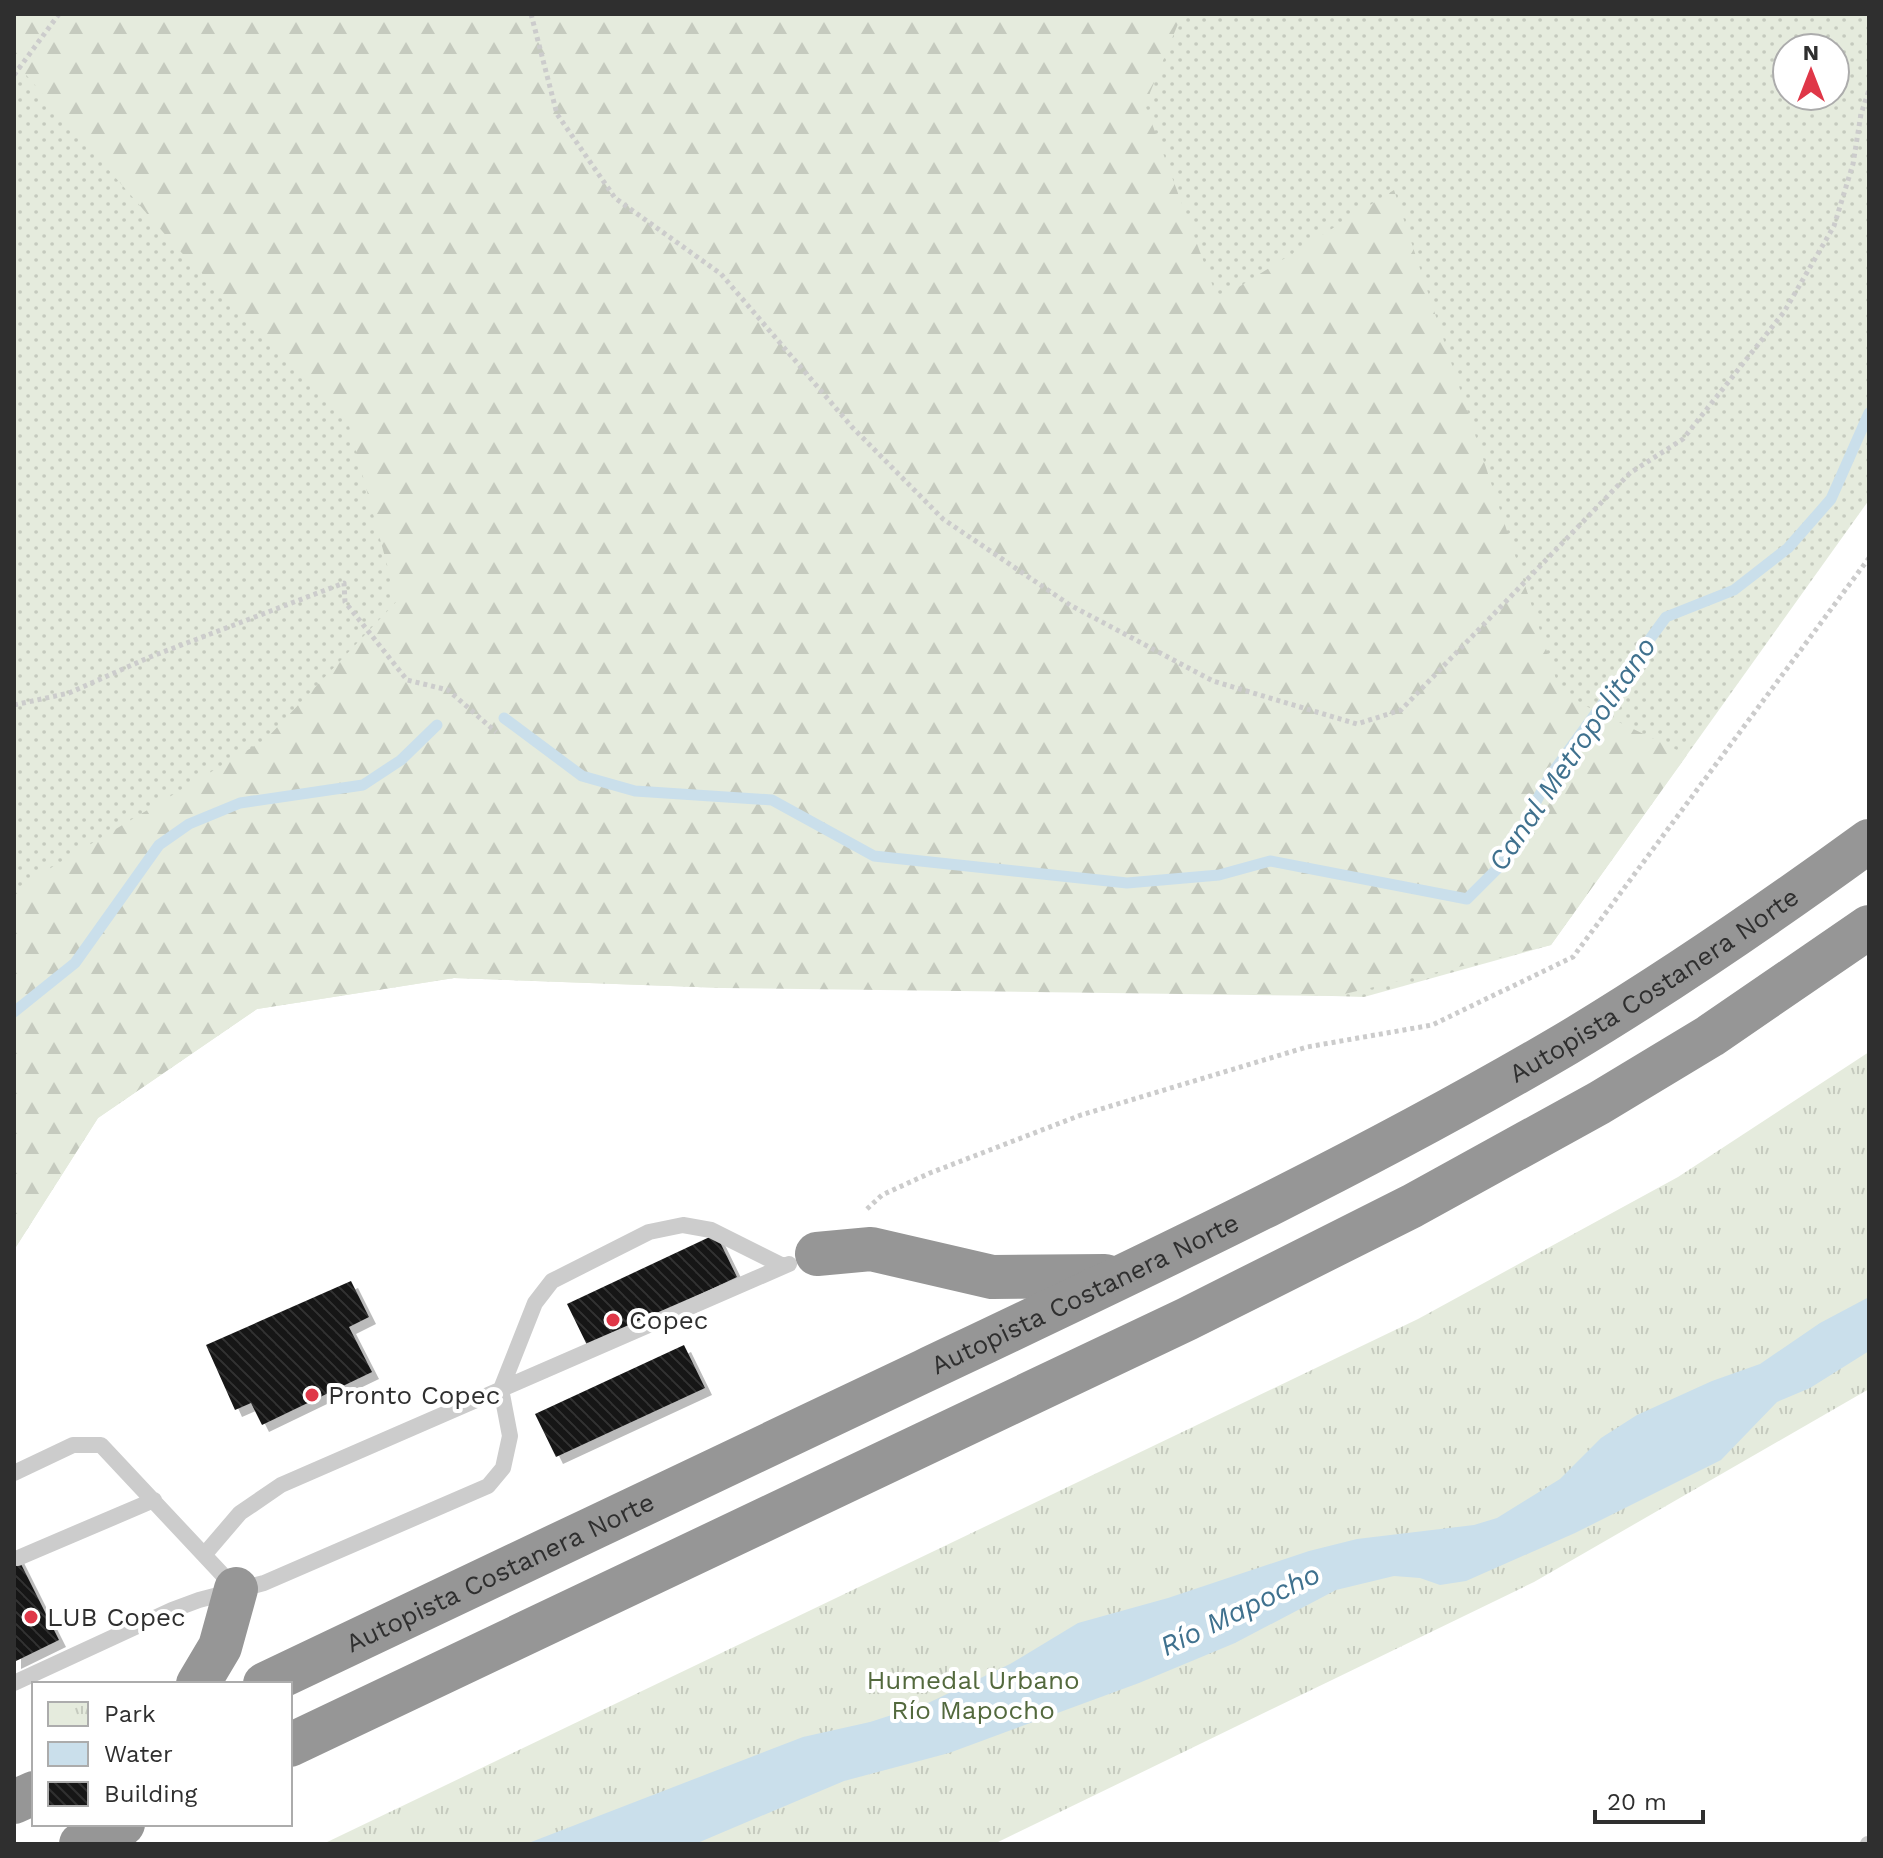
<svg xmlns="http://www.w3.org/2000/svg" width="1883" height="1858" font-family="'Work Sans',sans-serif">
  <style>
    .grass { fill: url(#grass-dots); fill-rule: evenodd }
    .forest { fill: url(#forest-firs) }
    .park { fill: url(#park-tufts) }
    .water { fill: #cadfeb }
    .lines { fill: none; stroke-linecap: round; stroke-linejoin: round }
    .stream { stroke: #cadfeb; stroke-width: 11 }
    .building { fill: url(#building-back-hatch); filter: url(#shadow) }
    .path { stroke: #ccc; stroke-width: 5; stroke-dasharray: 4 4; stroke-linecap: butt }
    .lane { stroke: #ccc; stroke-width: 16 }
    .highway { stroke: #969696; stroke-width: 44 }
    .poi-dot { fill: #df3748; stroke: #fff; stroke-width: 3 }
    .labels { text-anchor: middle; dominant-baseline: central; stroke-width: 8; stroke-linejoin: round; paint-order: stroke }
    .street-label { font-size: 26px; fill: #2f2f2f; stroke: #fff }
    .poi-label { font-size: 26px; fill: #2f2f2f; stroke: #fff; text-anchor: start }
    .park-label { font-size: 26px; fill: #53693d; stroke: #fff }
    .water-label { font-size: 28px; font-style: italic; fill: #3f718e; stroke: #fff }
  </style>
  <defs>
    <pattern id="grass-dots" width="8" height="8" patternUnits="userSpaceOnUse" patternTransform="scale(2)"><rect width="8" height="8" fill="#e5ebdd"/><path d="M2 2h.1M6 6h.1" fill="none" stroke="#c5cabe" stroke-width="1.8" stroke-linecap="round"/></pattern>
    <pattern id="forest-firs" width="22" height="20" patternUnits="userSpaceOnUse" patternTransform="scale(2)"><rect width="22" height="20" fill="#e5ebdd"/><path d="M5 1l3.5 6h-7zM16 11l3.5 6h-7z" fill="#c5cabe"/></pattern>
    <pattern id="park-tufts" width="24" height="20" patternUnits="userSpaceOnUse" patternTransform="scale(2)"><rect width="24" height="20" fill="#e5ebdd"/><path d="M3 7l-1-3M5 7V3M7 7l1-3M15 17l-1-3M17 17v-4M19 17l1-3" fill="none" stroke="#c5cabe"/></pattern>
    <pattern id="building-back-hatch" width="6" height="6" patternUnits="userSpaceOnUse" patternTransform="scale(2)"><rect width="6" height="6" fill="#161616"/><path d="M-1 5l2 2M0 0l6 6M5-1l2 2" fill="none" stroke="#303030"/></pattern>
    <filter id="shadow"><feDropShadow dx="7" dy="7" stdDeviation="0" flood-color="#0004"/></filter>
  </defs>
  <rect width="100%" height="100%" fill="#fff"/>
  <path class="grass" d="M14,14H1869V500L1551,945L1364,997L1082,988H724L454,978L257,1009L98,1118L14,1250ZM1787,48H1835V96H1787Z"/>
  <path class="forest" d="M14,14H1182L1145,105L1218,300L1394,190L1561,694L1687,755L1551,945L1336,996L724,988L454,978L257,1009L98,1118L14,1250V890L266,739L397,601L348,422L176,247L14,61Z"/>
  <path class="park" d="M1869,1052V1389L1534,1582L994,1844H323L1418,1319L1678,1177Z"/>
  <path class="water" d="M1869,1297V1351L1810,1388L1777,1402L1721,1460L1575,1533L1466,1581L1440,1585L1420,1578L1394,1576L1336,1590L1235,1643L1139,1683L949,1753L844,1781L695,1844H526L803,1737L870,1722L926,1704L1010,1664L1078,1623L1168,1598L1309,1551L1357,1539L1474,1525L1497,1518L1560,1479L1601,1438L1637,1415L1712,1381L1760,1364L1820,1323Z"/>
  <g class="lines">
    <path class="stream" d="M504,718L582,776L635,791L772,800L874,856L1127,883L1219,875L1270,861L1467,899L1502,864L1550,776L1666,617L1734,590L1788,548L1831,499L1869,413
      M14,1012L75,963L159,845L189,824L240,803L363,785L401,760L437,725"/>
  </g>
  <path class="building" d="M716,1234L737,1277L588,1347L567,1304Z
    M351,1281L369,1317L349,1327L372,1372L262,1425L251,1403L235,1410L206,1345Z
    M684,1345L705,1388L556,1457L535,1414Z
    M14,1550L59,1640L14,1662Z"/>
  <g class="lines">
    <path class="path" d="M531,14L557,114L615,198L721,274L852,427L943,519L1070,605L1213,681L1357,724L1401,710L1630,473L1683,439L1784,312L1834,226L1853,164L1861,114L1869,90
      M14,75L59,14
      M14,705L69,693L150,657L344,583L345,602L407,680L448,690L496,732
      M867,1209L882,1195L930,1173L1081,1115L1307,1047L1432,1025L1573,957L1869,558"/>
    <path class="lane" d="M14,1473L73,1445H101L235,1588
      M204,1555L240,1513L281,1485L789,1264
      M18,1558L154,1500
      M14,1683L172,1610L199,1600L264,1583L488,1486L503,1468L510,1436L501,1389L535,1303L552,1281L649,1232L683,1225L711,1230L783,1266
      M1868,1844H1869"/>
    <g class="highway">
      <path d="M817,1254L871,1249L992,1277L1105,1276"/>
      <path d="M198,1684L220,1647L236,1589"/>
      <path id="s1" d="M265,1684C485,1580 704,1475 924,1371C1141,1268 1359,1166 1566,1044C1671,981 1770,913 1869,841"/>
      <path d="M290,1745L1187,1319L1412,1206L1599,1103L1710,1036L1869,927"/>
      <path d="M14,1802L34,1793"/>
      <path d="M81,1844L123,1824"/>
    </g>
  </g>
  <g class="poi-dot">
    <circle cx="613" cy="1320" r="8"/>
    <circle cx="312" cy="1395" r="8"/>
    <circle cx="31" cy="1617" r="8"/>
  </g>
  <g class="labels">
    <g class="street-label">
      <text stroke="none"><textPath href="#s1" startOffset="1556">Autopista Costanera Norte</textPath></text>
      <text stroke="none"><textPath href="#s1" startOffset="908">Autopista Costanera Norte</textPath></text>
      <text stroke="none"><textPath href="#s1" startOffset="260">Autopista Costanera Norte</textPath></text>
    </g>
    <g class="poi-label">
      <text x="629" y="1320">Copec</text>
      <text x="328" y="1395">Pronto Copec</text>
      <text x="47" y="1617">LUB Copec</text>
    </g>
    <g class="park-label">
      <text x="973" y="1680">Humedal Urbano<tspan x="973" dy="30">Río Mapocho</tspan></text>
    </g>
    <g class="water-label">
      <text transform="translate(1572 754) rotate(-56)">Canal Metropolitano</text>
      <text transform="translate(1240 1610) rotate(-26)">Río Mapocho</text>
    </g>
  </g>
  <rect width="1883" height="1858" fill="none" stroke="#2f2f2f" stroke-width="32"/>
  <rect x="32" y="1682" width="260" height="144" fill="#ffffff" stroke="#acacac" stroke-width="2"/>
  <rect x="48" y="1702" width="40" height="24" fill="url(#park-tufts)" stroke="#acacac" stroke-width="2"/>
  <text x="104" y="1722" font-size="24" fill="#2f2f2f">Park</text>
  <rect x="48" y="1742" width="40" height="24" fill="#cadfeb" stroke="#acacac" stroke-width="2"/>
  <text x="104" y="1762" font-size="24" fill="#2f2f2f">Water</text>
  <rect x="48" y="1782" width="40" height="24" fill="url(#building-back-hatch)" stroke="#acacac" stroke-width="2"/>
  <text x="104" y="1802" font-size="24" fill="#2f2f2f">Building</text>
  <g transform="translate(1811 72)"><circle r="38" fill="#ffffff" stroke="#acacac" stroke-width="2"/>
  <path d="M0-6L14 30L0 20L-14 30Z" fill="#df3748"/>
  <text y="-12" font-size="22" font-weight="bold" text-anchor="middle" fill="#2f2f2f">N</text>
  </g>
  <path d="M1595 1810v12h108v-12" fill="none" stroke="#2f2f2f" stroke-width="4"/>
  <text x="1607" y="1810" font-size="24" fill="#2f2f2f" stroke="#ffffff" stroke-width="6" paint-order="stroke">20 m</text>
</svg>
